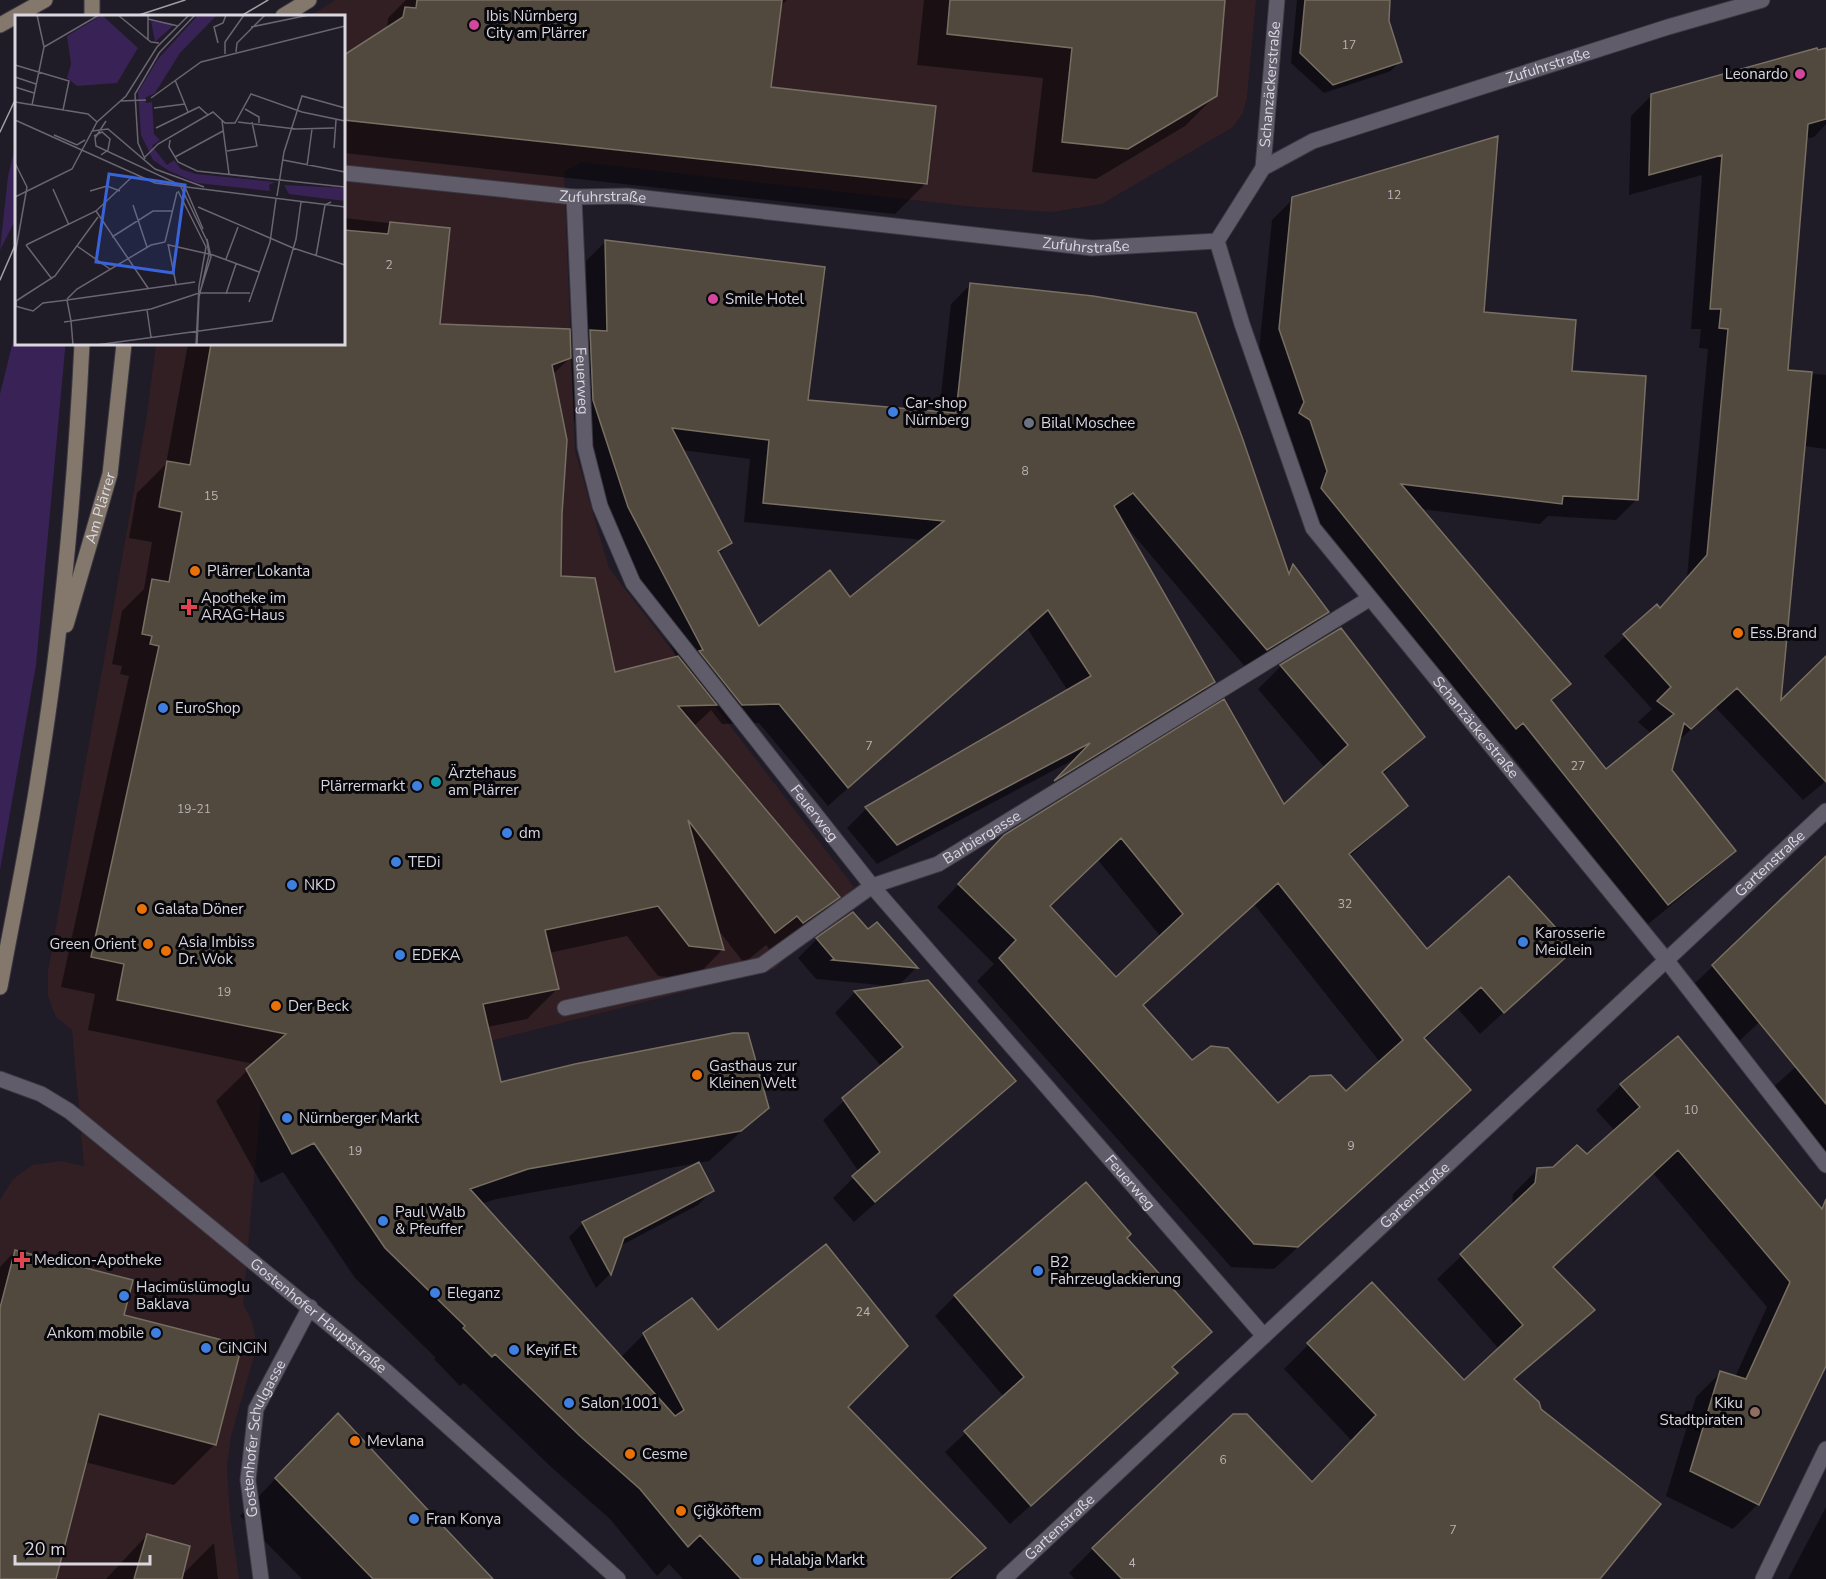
<svg xmlns="http://www.w3.org/2000/svg" width="1826" height="1579" font-family="'Nunito Sans',sans-serif">
  <style>
    .commercial { fill: #311f24 }
    .green { fill: #392255 }
    .shadow { fill: #0007; fill-rule: evenodd }
    .building { fill: #51493d; stroke: #786f62; stroke-width: 1.5; fill-rule: evenodd }
    .lines { fill: none; stroke-linecap: round; stroke-linejoin: round }
    .minor-casing { stroke: #3b3841; stroke-width: 17 }
    .secondary-casing { stroke: #3b3841; stroke-width: 17 }
    .minor { stroke: #615c6a; stroke-width: 15 }
    .secondary { stroke: #84786c; stroke-width: 15 }
    .tram { stroke: #a19ea7; stroke-width: 1.5 }
    .hotel-dot { fill: #d1479c; stroke: #08070b; stroke-width: 2 }
    .shop-dot { fill: #3f7fe0; stroke: #08070b; stroke-width: 2 }
    .worship-dot { fill: #6b7280; stroke: #08070b; stroke-width: 2 }
    .food-dot { fill: #e8710a; stroke: #08070b; stroke-width: 2 }
    .health-dot { fill: #e0444e; stroke: #08070b; stroke-width: 2 }
    .culture-dot { fill: #0f9aa8; stroke: #08070b; stroke-width: 2 }
    .education-dot { fill: #8d6e63; stroke: #08070b; stroke-width: 2 }
    .labels { text-anchor: middle; dominant-baseline: central; stroke-width: 6; stroke-linejoin: round; paint-order: stroke }
    .number-label { font-size: 12px; fill: #b8b4b6 }
    .poi-label { font-size: 15px; fill: #dad7df; stroke: #08070b; text-anchor: start }
    .street-label { font-size: 15px; fill: #dad7df; stroke: #08070b }
    .inset-road { fill: none; stroke: #6a6671; stroke-width: 1.5 }
    .view { fill: #3963d9; fill-opacity: 0.15; stroke: #3963d9; stroke-width: 3 }
    .inset-edge { fill: none; stroke: #dad7df; stroke-width: 3 }
  </style>
  <rect width="100%" height="100%" fill="#1f1b27"/>
  <path class="commercial" d="M335,0H1256L1247,97L1243,113L1233,127L1102,204L1052,212L975,207L581,162L564,172L575,451L609,568L854,887L775,969L261,1099L243,1304L252,1321L257,1346L231,1436L227,1466L230,1515L239,1579H0V1200L13,1179L32,1165L61,1161L84,1166L72,1030L56,1017L52,1007L48,996V971L119,576L147,414L156,344H344V16H310Z"/>
  <path class="green" d="M16,143V219L0,250L8,176Z
    M16,329V344H65V350L36,665L0,870V394Z"/>
  <path class="shadow" d="M406,0H787L779,7L770,88L926,183L895,214L344,153V57L383,32L387,27L388,18Z
    M924,0H1223L1216,95L1185,126L1096,179L1032,172L1043,78L917,65Z
    M1297,0H1389L1387,21L1400,61L1391,71L1324,93L1291,63Z
    M1826,47V124L1814,137L1805,139L1786,371L1826,375V449L1804,446L1779,704L1826,658V781L1803,800L1716,708L1678,741L1670,771L1734,851L1713,871L1647,925L1502,743L1495,749L1301,509L1259,350L1272,220L1293,199L1482,314L1570,373L1637,499L1616,520L1548,516L1540,524L1421,509L1569,683L1551,702L1606,771L1652,734L1638,722L1652,709L1604,656L1657,607L1659,609L1687,577L1708,349L1699,348L1701,329H1691L1702,175L1629,195L1631,116L1652,95Z
    M344,218L449,230L439,326L570,352L587,334L586,261L605,242L806,401L939,413L951,304L970,285L1287,572L1293,566L1327,612L1308,631L1247,669L1127,527L1213,682L1193,702L1043,794L1075,759L877,864L847,828L866,809L1068,691L1027,628L828,806L759,723L722,724L711,710L693,727L838,897L808,927L772,953L766,945L744,963L716,927L723,949L693,980L658,976L627,936L549,953L557,989L527,1019L487,1027L500,1083L767,1108L709,1161L496,1199L481,1204L620,1358L644,1334L717,1332L846,1407L984,1548L953,1579H683L669,1564L657,1576L610,1519L550,1466L464,1383L460,1386L434,1359L436,1358L355,1278L283,1172L261,1183L216,1101L254,1064L88,1030L95,994L61,987L129,676L120,674L122,666L112,664L122,611L144,589L152,542L129,538L137,493L166,464L188,344H344ZM571,357L574,420L609,527L677,658L614,674L559,578L560,514L552,375ZM682,450L750,459L744,522L923,540L850,599L758,629L718,555L730,543Z
    M1341,630L1423,736L1382,775L1406,806L1349,857L1427,951L1573,949L1480,1034L1458,1009L1424,1040L1446,1112L1274,1269L1231,1267L977,981L994,964L937,907L987,855L1283,806L1325,768L1258,689L1281,666ZM1097,859L1161,937L1116,979L1048,906ZM1254,904L1380,1062L1345,1093L1278,1105L1191,1062L1142,1006Z
    M1826,858V960L1738,1042L1692,986Z
    M876,924L916,968L898,986L1014,1081L854,1222L833,1198L859,1172L823,1120L882,1067L835,1013L855,992L890,986L816,979L798,958L817,939L868,931Z
    M1678,1038L1826,1217V1362L1758,1504L1733,1529L1666,1496L1696,1397L1721,1372L1735,1377L1767,1307L1653,1173L1552,1268L1593,1310L1514,1380L1598,1579H1075L1069,1573L1093,1549L1311,1484L1352,1441L1284,1369L1309,1344L1464,1382L1499,1349L1437,1279L1512,1208L1513,1194L1538,1169H1554L1587,1156L1615,1131L1596,1110L1621,1085Z
    M1826,1039V1165L1767,1093Z
    M712,1190L698,1205L620,1246L610,1274L596,1288L569,1237L583,1223Z
    M1125,1238L1210,1332L1171,1368L1176,1373L1156,1393L1010,1524L945,1452L1004,1397L935,1316L955,1296Z
    M15,1251L122,1316L215,1444L174,1485L85,1462L55,1579H0V1267Z
    M301,1452L491,1579H302L240,1516Z
    M1826,1507V1579H1788Z
    M147,1535L181,1576L214,1543L218,1579H106Z"/>
  <path class="building" d="M417,0H782L771,87L936,106L927,184L344,120V55L403,17L405,7L416,8Z
    M950,0H1225L1217,96L1128,149L1062,142L1072,48L947,34Z
    M1305,0H1390L1389,21L1402,62L1333,85L1300,53Z
    M1817,48L1818,50L1826,48V119L1808,124L1788,370L1812,372L1781,700L1826,656V782L1737,688L1691,729L1684,723L1672,770L1736,851L1668,905L1523,723L1516,729L1321,488L1327,471L1310,420L1299,413L1304,402L1279,329L1292,197L1498,136L1484,312L1576,320L1572,371L1646,376L1638,500L1563,496L1562,504L1401,484L1571,684L1551,700L1606,769L1674,714L1657,701L1671,687L1623,634L1657,604L1660,608L1707,555L1728,329L1719,328L1721,309H1710L1722,155L1649,175L1651,94Z
    M390,222L450,228L440,324L570,329L571,358L552,365L567,440L562,514L561,576L595,578L615,672L678,656L717,705L678,706L840,897L803,923L797,916L775,933L688,820L724,950L689,946L658,906L545,930L559,989L483,1004L501,1082L575,1064L733,1033H748L769,1108L741,1131L528,1169L470,1189L675,1416L684,1410L643,1333L692,1298L718,1330L826,1244L908,1346L848,1407L986,1548L949,1579H741L700,1535L688,1547L640,1489L580,1436L495,1354L492,1357L463,1328L465,1326L385,1248L314,1143L292,1154L246,1069L286,1034L117,1000L124,964L91,957L159,646L150,644L152,636L142,634L152,579L169,582L182,512L159,507L167,461L190,465L211,344H344V230L388,234Z
    M605,240L825,267L808,400L956,413L970,283L1093,296L1196,313L1242,437L1289,574L1293,564L1329,612L1267,650L1133,493L1114,506L1215,682L1054,781L1090,743L897,845L865,807L1091,676L1048,610L848,788L779,704L742,705L699,651L703,650L628,507L593,400L590,330L607,331ZM672,428L769,440L763,503L944,521L850,597L830,570L759,626L718,551L732,543Z
    M1341,628L1425,737L1382,772L1408,806L1349,854L1427,949L1509,876L1575,949L1504,1013L1481,987L1424,1038L1471,1090L1298,1247L1254,1244L999,958L1016,940L958,884L1004,835L1224,699L1284,804L1348,745L1280,665ZM1121,838L1183,914L1116,977L1050,906ZM1278,883L1403,1040L1346,1091L1331,1075L1310,1076L1278,1103L1228,1048L1211,1046L1192,1060L1143,1005Z
    M1826,856V1104L1712,965Z
    M853,912L868,929L877,922L918,968L832,960L834,959L816,938Z
    M928,980L1016,1081L875,1202L852,1176L880,1152L842,1098L903,1047L854,991Z
    M1678,1036L1822,1209L1826,1199V1366L1759,1505L1690,1471L1720,1371L1746,1379L1790,1282L1678,1150L1553,1267L1595,1310L1514,1379L1539,1402L1541,1409L1661,1504L1600,1579H1122L1092,1548L1233,1414H1247L1312,1482L1376,1415L1307,1343L1372,1282L1464,1380L1523,1325L1460,1254L1535,1183L1537,1168L1553,1167L1577,1145L1587,1154L1640,1107L1620,1084Z
    M699,1162L714,1191L624,1238L611,1275L582,1222Z
    M1086,1182L1131,1234L1127,1238L1212,1332L1172,1367L1178,1373L1031,1506L964,1431L1024,1377L954,1295Z
    M15,1250L133,1280L124,1315L242,1345L216,1445L99,1414L56,1579H0V1308Z
    M338,1413L427,1509L493,1579H373L275,1478Z
    M147,1534L190,1546L182,1579H134Z"/>
  <g class="lines">
    <defs>
      <g id="minor">
        <path id="s1" d="M1263,168L1277,0"/>
        <path id="s2" d="M344,173L574,197L627,196L1092,248L1217,241"/>
        <path id="s3" d="M574,197L585,447L600,506L633,583L872,886L1264,1336"/>
        <path id="s4" d="M1217,241L1242,324L1313,528L1667,961L1826,1165"/>
        <path id="s5" d="M1217,241L1263,168L1313,141L1668,27L1762,0"/>
        <path id="s6" d="M565,1008L762,965L872,886L938,864L1369,599"/>
        <path id="s7" d="M0,1079L41,1094L69,1111L386,1371L618,1579"/>
        <path id="s8" d="M261,1579L248,1480L256,1409L310,1307"/>
        <path id="s9" d="M1004,1579L1826,811"/>
        <path d="M1763,1579L1826,1449"/>
      </g>
      <g id="secondary">
        <path d="M92,16V0"/>
        <path d="M283,16L309,0"/>
        <path d="M0,25L45,0"/>
        <path id="s10" d="M66,625L110,474L124,344"/>
        <path d="M0,987C13,916 28,845 39,773C62,631 75,487 82,344"/>
      </g>
    </defs>
    <use href="#minor" class="minor-casing"/>
    <use href="#secondary" class="secondary-casing"/>
    <use href="#minor" class="minor"/>
    <use href="#secondary" class="secondary"/>
    <path class="tram" d="M136,16L185,0
      M241,16L268,0
      M0,132L16,98
      M0,280L16,243"/>
  </g>
  <g class="hotel-dot">
    <circle cx="474" cy="25" r="6"/>
    <circle cx="1800" cy="74" r="6"/>
    <circle cx="713" cy="299" r="6"/>
  </g>
  <g class="shop-dot">
    <circle cx="893" cy="412" r="6"/>
    <circle cx="163" cy="708" r="6"/>
    <circle cx="417" cy="786" r="6"/>
    <circle cx="507" cy="833" r="6"/>
    <circle cx="396" cy="862" r="6"/>
    <circle cx="292" cy="885" r="6"/>
    <circle cx="1523" cy="942" r="6"/>
    <circle cx="400" cy="955" r="6"/>
    <circle cx="287" cy="1118" r="6"/>
    <circle cx="383" cy="1221" r="6"/>
    <circle cx="1038" cy="1271" r="6"/>
    <circle cx="435" cy="1293" r="6"/>
    <circle cx="124" cy="1296" r="6"/>
    <circle cx="156" cy="1333" r="6"/>
    <circle cx="206" cy="1348" r="6"/>
    <circle cx="514" cy="1350" r="6"/>
    <circle cx="569" cy="1403" r="6"/>
    <circle cx="414" cy="1519" r="6"/>
    <circle cx="758" cy="1560" r="6"/>
  </g>
  <circle class="worship-dot" cx="1029" cy="423" r="6"/>
  <g class="food-dot">
    <circle cx="195" cy="571" r="6"/>
    <circle cx="1738" cy="633" r="6"/>
    <circle cx="142" cy="909" r="6"/>
    <circle cx="148" cy="944" r="6"/>
    <circle cx="166" cy="951" r="6"/>
    <circle cx="276" cy="1006" r="6"/>
    <circle cx="697" cy="1075" r="6"/>
    <circle cx="355" cy="1441" r="6"/>
    <circle cx="630" cy="1454" r="6"/>
    <circle cx="681" cy="1511" r="6"/>
  </g>
  <g class="health-dot">
    <path d="M186 598h6v6h6v6h-6v6h-6v-6h-6v-6h6z"/>
    <path d="M19 1251h6v6h6v6h-6v6h-6v-6h-6v-6h6z"/>
  </g>
  <circle class="culture-dot" cx="436" cy="782" r="6"/>
  <circle class="education-dot" cx="1755" cy="1412" r="6"/>
  <g class="labels">
    <g class="number-label">
      <text x="1349" y="45">17</text>
      <text x="1394" y="195">12</text>
      <text x="389" y="265">2</text>
      <text x="1025" y="471">8</text>
      <text x="211" y="496">15</text>
      <text x="869" y="746">7</text>
      <text x="1578" y="766">27</text>
      <text x="194" y="809">19-21</text>
      <text x="1345" y="904">32</text>
      <text x="224" y="992">19</text>
      <text x="1691" y="1110">10</text>
      <text x="1351" y="1146">9</text>
      <text x="355" y="1151">19</text>
      <text x="863" y="1312">24</text>
      <text x="1223" y="1460">6</text>
      <text x="1453" y="1530">7</text>
      <text x="1132" y="1563">4</text>
    </g>
    <g class="poi-label">
      <text x="486" y="16">Ibis Nürnberg<tspan x="486" dy="17">City am Plärrer</tspan></text>
      <text x="1788" y="74" text-anchor="end">Leonardo</text>
      <text x="725" y="299">Smile Hotel</text>
      <text x="905" y="403">Car-shop<tspan x="905" dy="17">Nürnberg</tspan></text>
      <text x="1041" y="423">Bilal Moschee</text>
      <text x="207" y="571">Plärrer Lokanta</text>
      <text x="201" y="598">Apotheke im<tspan x="201" dy="17">ARAG-Haus</tspan></text>
      <text x="1750" y="633">Ess.Brand</text>
      <text x="175" y="708">EuroShop</text>
      <text x="448" y="773">Ärztehaus<tspan x="448" dy="17">am Plärrer</tspan></text>
      <text x="405" y="786" text-anchor="end">Plärrermarkt</text>
      <text x="519" y="833">dm</text>
      <text x="408" y="862">TEDi</text>
      <text x="304" y="885">NKD</text>
      <text x="154" y="909">Galata Döner</text>
      <text x="1535" y="933">Karosserie<tspan x="1535" dy="17">Meidlein</tspan></text>
      <text x="178" y="942">Asia Imbiss<tspan x="178" dy="17">Dr. Wok</tspan></text>
      <text x="136" y="944" text-anchor="end">Green Orient</text>
      <text x="412" y="955">EDEKA</text>
      <text x="288" y="1006">Der Beck</text>
      <text x="709" y="1066">Gasthaus zur<tspan x="709" dy="17">Kleinen Welt</tspan></text>
      <text x="299" y="1118">Nürnberger Markt</text>
      <text x="395" y="1212">Paul Walb<tspan x="395" dy="17">&amp; Pfeuffer</tspan></text>
      <text x="34" y="1260">Medicon-Apotheke</text>
      <text x="1050" y="1262">B2<tspan x="1050" dy="17">Fahrzeuglackierung</tspan></text>
      <text x="136" y="1287">Hacimüslümoglu<tspan x="136" dy="17">Baklava</tspan></text>
      <text x="447" y="1293">Eleganz</text>
      <text x="144" y="1333" text-anchor="end">Ankom mobile</text>
      <text x="218" y="1348">CiNCiN</text>
      <text x="526" y="1350">Keyif Et</text>
      <text x="581" y="1403">Salon 1001</text>
      <text x="1743" y="1403" text-anchor="end">Kiku<tspan x="1743" dy="17">Stadtpiraten</tspan></text>
      <text x="367" y="1441">Mevlana</text>
      <text x="642" y="1454">Cesme</text>
      <text x="693" y="1511">Çiğköftem</text>
      <text x="426" y="1519">Fran Konya</text>
      <text x="770" y="1560">Halabja Markt</text>
    </g>
    <g class="street-label">
      <text stroke="none"><textPath href="#s5" startOffset="390">Zufuhrstraße</textPath></text>
      <text stroke="none"><textPath href="#s1" startOffset="84">Schanzäckerstraße</textPath></text>
      <text stroke="none"><textPath href="#s2" startOffset="260">Zufuhrstraße</textPath></text>
      <text stroke="none"><textPath href="#s2" startOffset="746">Zufuhrstraße</textPath></text>
      <text stroke="none"><textPath href="#s3" startOffset="184">Feuerweg</textPath></text>
      <text stroke="none"><textPath href="#s10" startOffset="122">Am Plärrer</textPath></text>
      <text stroke="none"><textPath href="#s4" startOffset="560">Schanzäckerstraße</textPath></text>
      <text stroke="none"><textPath href="#s3" startOffset="688">Feuerweg</textPath></text>
      <text stroke="none"><textPath href="#s6" startOffset="458">Barbiergasse</textPath></text>
      <text stroke="none"><textPath href="#s9" startOffset="1048">Gartenstraße</textPath></text>
      <text stroke="none"><textPath href="#s3" startOffset="1174">Feuerweg</textPath></text>
      <text stroke="none"><textPath href="#s9" startOffset="562">Gartenstraße</textPath></text>
      <text stroke="none"><textPath href="#s7" startOffset="399">Gostenhofer Hauptstraße</textPath></text>
      <text stroke="none"><textPath href="#s8" startOffset="144">Gostenhofer Schulgasse</textPath></text>
      <text stroke="none"><textPath href="#s9" startOffset="76">Gartenstraße</textPath></text>
    </g>
  </g>
  <g transform="translate(15 15)">
    <rect width="330" height="330" fill="#1f1b27"/>
    <path d="M87,0L123,33L102,68L62,71L52,63L56,49L52,21ZM183,0H202L165,38L140,78L130,83L131,88L137,87L139,119L145,125L137,131L152,150L159,145L166,154L181,159L260,167L254,170L255,176L182,168L154,156L138,145L126,120L123,77L143,44ZM136,6L160,9L140,27ZM269,170L330,173V186L274,179Z" fill="#392255"/>
    <path class="inset-road" d="M22,0L29,32M103,0L136,27L144,28M133,4L163,11M236,12L294,0M133,24V0M203,28L199,12L208,8L211,0M221,37L222,28L250,0M210,39V27L229,0M0,50L54,66L48,95M0,62L21,69M160,65L173,97M0,72L19,78M136,83L186,47L330,11M105,86L131,85M0,87L73,99L82,107M17,90L29,32L84,0M139,93L170,89M230,94L244,102V108M0,105L140,168L330,192M91,106L80,123L81,131L165,170L192,226L194,240L184,282L182,330M207,106L214,159M223,107L281,114L319,113M141,113L184,92L193,100M77,116L93,114L140,154L189,172M39,120L62,130L70,125M79,121L87,117L95,124L93,135L86,140M155,125L154,132L163,147L182,156L330,172M319,133L321,105M212,136L242,131L237,107M130,142L143,129L198,97L210,108H220L236,79L287,97L330,106M160,142L208,116M130,144L123,128L120,79L144,38L180,0M268,145L330,157M0,148L12,172L0,240M292,151L297,114M170,172L188,214M38,174L54,210M75,176L92,171L105,176M163,176L191,232L184,271L181,330M262,181L269,137L287,81L330,93M0,182L57,154L82,107L111,81L142,32L174,0M118,190L132,232M183,192L278,233L330,250M81,196L133,273M97,222L138,196H157M150,227L162,177M153,229L161,269M11,230L81,196L118,161M11,230L37,264M154,230L198,240L244,257M62,231L95,254M301,241L310,190L316,187M211,244L223,212M185,277L196,242L192,224M185,278H235M211,279L221,249M52,284L62,274L136,230L150,227M52,285L180,267M234,287L255,227L261,184M0,291L18,296L28,288L52,285L56,306M1,291V286L40,261L83,202M132,295L136,322M56,306L58,330M49,307L136,294L184,278M81,330L257,306L281,224L286,187"/>
    <path class="view" d="M94,159L170,170L158,258L81,247Z"/>
    <rect width="330" height="330" class="inset-edge"/>
  </g>
  <path d="M15 1555v9h135v-9" fill="none" stroke="#dad7df" stroke-width="3"/>
  <text x="24" y="1555" font-size="18" fill="#dad7df" stroke="#08070b" stroke-width="4.5" paint-order="stroke">20 m</text>
</svg>
